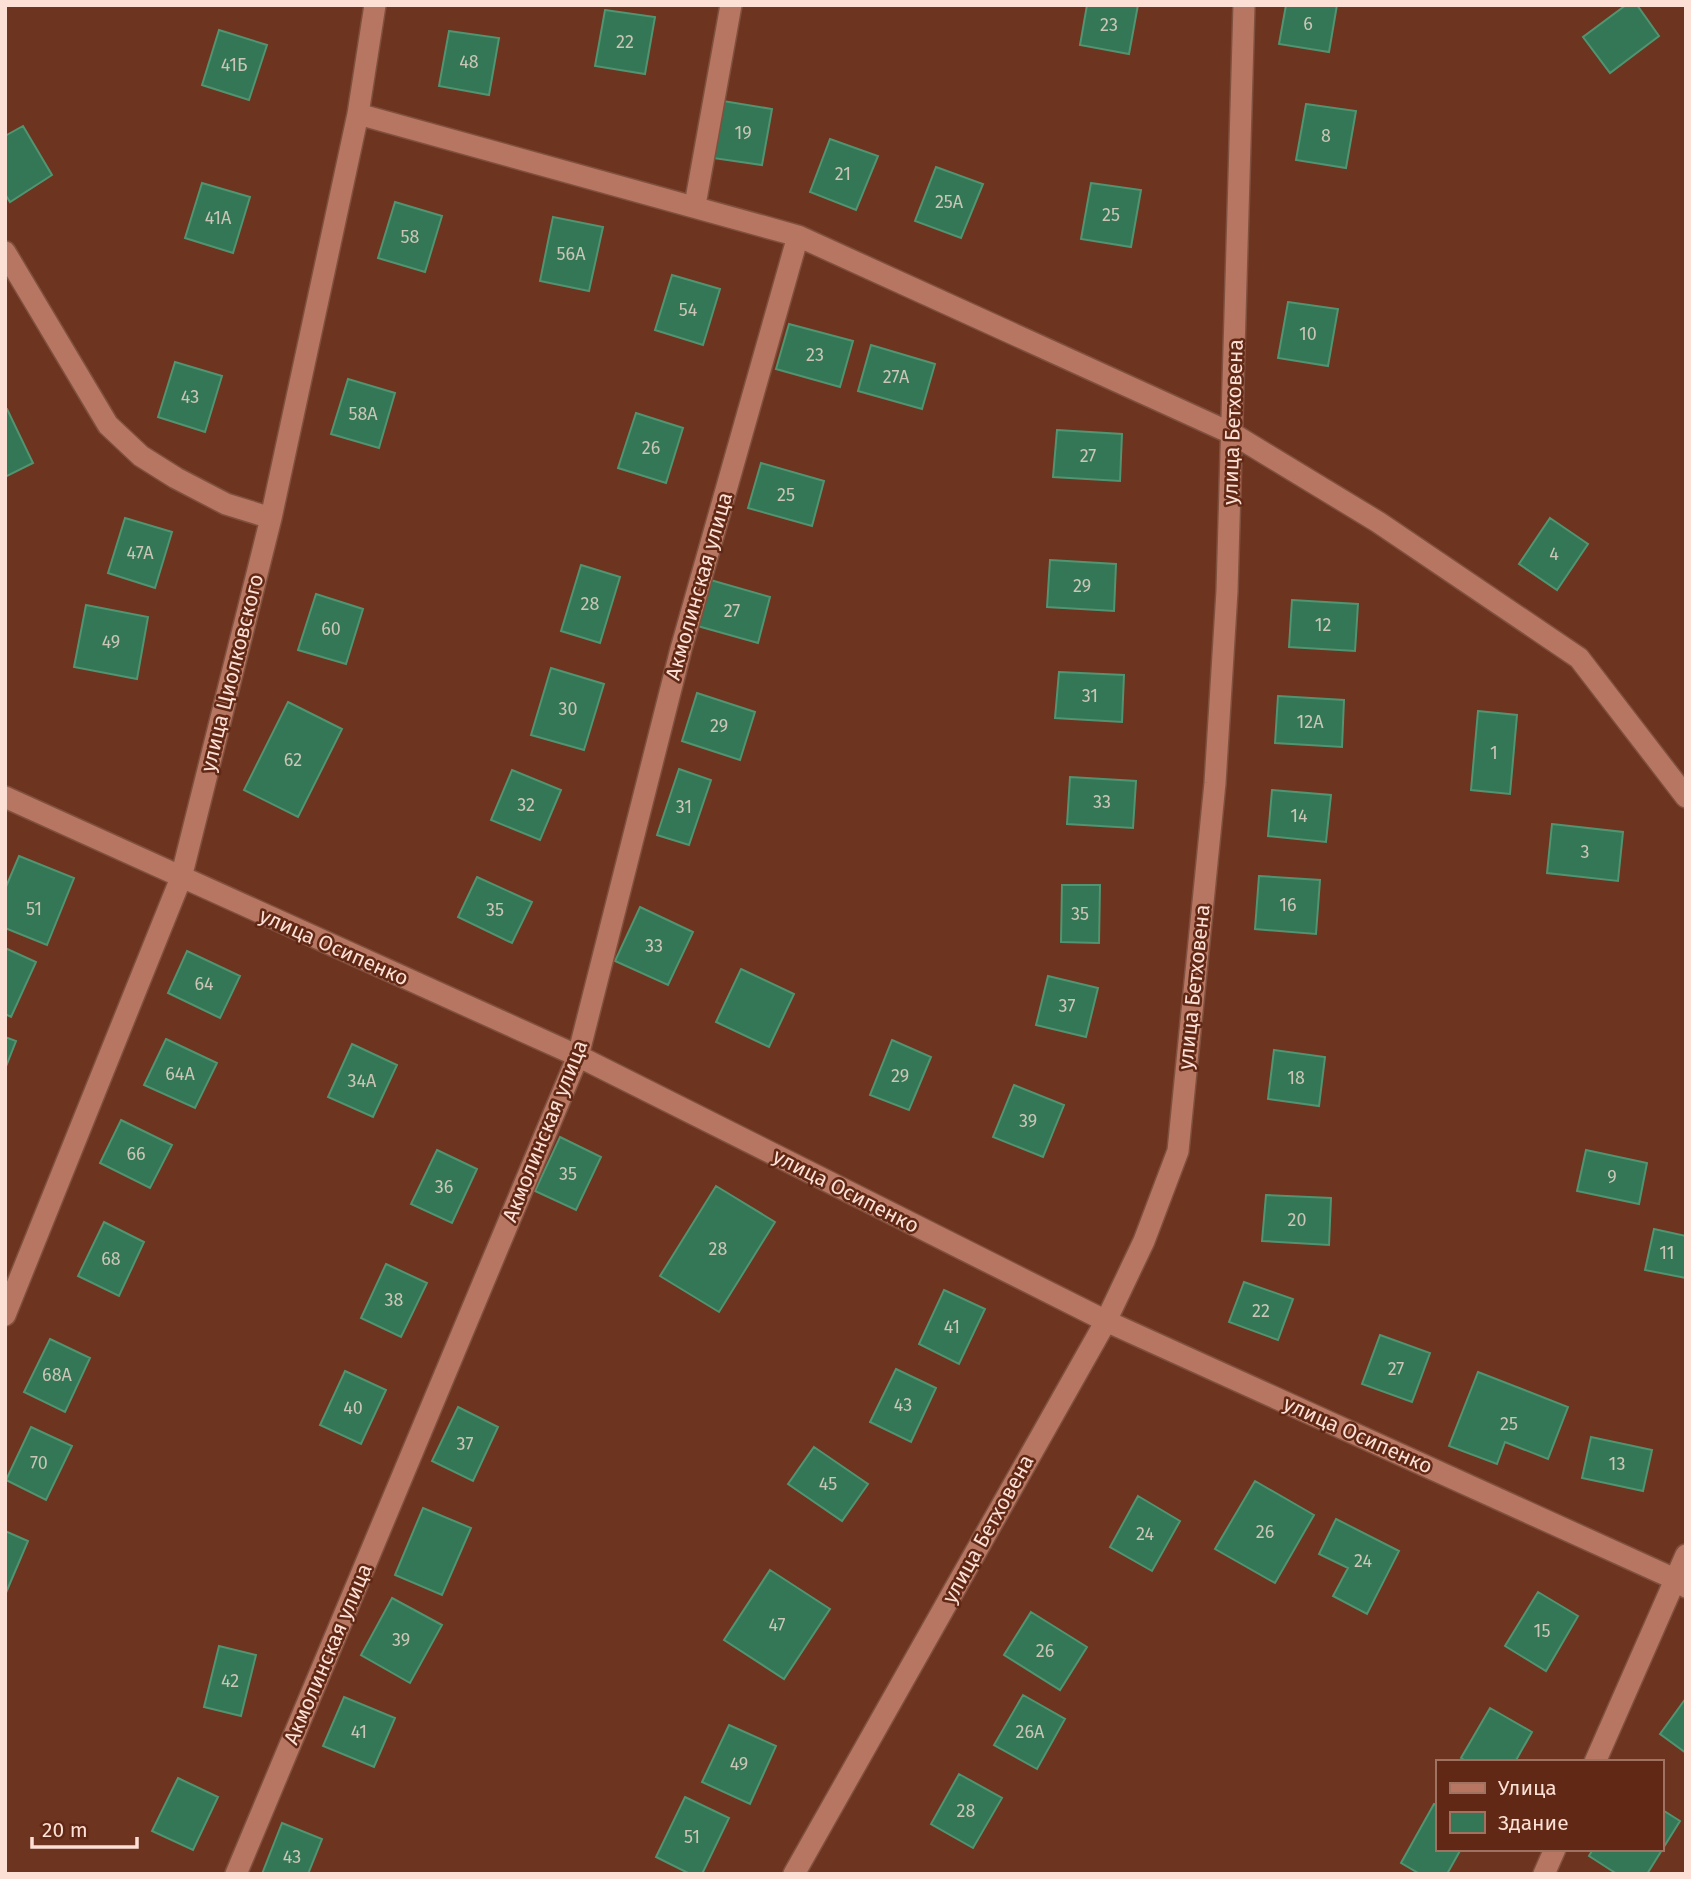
<svg xmlns="http://www.w3.org/2000/svg" width="1691" height="1879" font-family="'Fira Sans',sans-serif">
  <style>
    .building { fill: #347756; stroke: #519471; stroke-width: 2 }
    .lines { fill: none; stroke-linecap: round; stroke-linejoin: round }
    .minor-casing { stroke: #80503f; stroke-width: 24 }
    .minor { stroke: #b67661; stroke-width: 21 }
    .labels { text-anchor: middle; dominant-baseline: central; stroke-width: 5; stroke-linejoin: round; paint-order: stroke }
    .number-label { font-size: 18px; fill: #cac5b5 }
    .street-label { font-size: 21px; fill: #fcdfd5; stroke: #612915 }
  </style>
  <rect width="100%" height="100%" fill="#6d3420"/>
  <path class="building" d="M1087,5H1138L1129,54L1080,45Z
    M1286,5H1337L1329,52L1279,44Z
    M1626,5H1637L1659,36L1610,73L1583,37Z
    M605,10L655,17L645,74L595,66Z
    M219,30L267,45L249,100L202,85Z
    M449,31L499,38L489,95L439,86Z
    M723,101L772,109L762,165L713,158Z
    M1306,104L1356,111L1346,168L1296,160Z
    M23,126L52,175L10,202L5,194V136Z
    M830,139L878,156L856,210L810,192Z
    M936,167L983,184L961,238L915,221Z
    M202,183L250,197L233,253L185,238Z
    M1091,183L1141,190L1131,247L1081,239Z
    M395,202L442,216L425,272L378,258Z
    M553,217L603,227L589,291L540,281Z
    M672,275L720,289L703,345L655,330Z
    M1288,302L1338,309L1328,366L1278,358Z
    M789,324L853,341L840,387L776,369Z
    M871,345L935,364L922,409L858,391Z
    M175,362L222,376L205,432L158,417Z
    M348,379L395,393L379,448L331,434Z
    M7,409L33,463L5,477V410Z
    M636,413L683,428L666,483L618,468Z
    M1057,430L1122,434L1120,481L1053,477Z
    M761,463L824,481L812,526L748,508Z
    M125,518L172,532L155,588L108,573Z
    M1550,518L1588,544L1557,590L1519,564Z
    M1050,560L1116,564L1114,611L1047,607Z
    M581,565L620,577L600,643L561,631Z
    M707,579L770,597L758,643L694,625Z
    M316,594L363,609L346,664L298,650Z
    M1292,600L1358,604L1355,651L1289,647Z
    M86,605L148,617L137,679L74,667Z
    M551,668L604,684L584,750L531,735Z
    M1059,672L1124,675L1122,722L1055,718Z
    M697,693L755,712L740,760L682,741Z
    M1278,696L1344,700L1342,747L1275,743Z
    M288,702L342,729L298,817L244,790Z
    M1478,711L1517,715L1510,794L1471,790Z
    M679,769L711,780L689,845L657,835Z
    M512,770L561,790L540,840L491,820Z
    M1070,777L1136,781L1133,828L1067,824Z
    M1272,790L1331,795L1326,842L1268,836Z
    M1552,824L1623,832L1618,881L1547,873Z
    M19,856L74,878L47,945L5,928V889Z
    M1259,876L1320,880L1316,934L1255,929Z
    M477,877L532,902L512,943L458,917Z
    M1062,885H1100L1099,943L1061,942Z
    M640,907L693,932L668,985L615,961Z
    M5,948L36,962L11,1017L5,1014Z
    M187,951L240,976L220,1018L168,993Z
    M741,969L794,994L769,1047L716,1022Z
    M1048,976L1098,988L1086,1037L1036,1025Z
    M5,1037L16,1041L5,1069Z
    M166,1039L217,1063L195,1108L144,1085Z
    M892,1040L931,1057L909,1110L870,1095Z
    M352,1044L397,1065L373,1117L328,1097Z
    M1274,1050L1325,1057L1319,1106L1268,1099Z
    M1014,1085L1064,1105L1043,1157L993,1137Z
    M121,1120L172,1145L150,1188L100,1163Z
    M560,1137L601,1157L576,1210L535,1191Z
    M437,1150L477,1169L452,1223L411,1204Z
    M1586,1150L1647,1163L1639,1204L1577,1191Z
    M716,1186L775,1222L719,1312L660,1276Z
    M1266,1195L1331,1198L1329,1245L1262,1241Z
    M104,1222L144,1242L119,1296L78,1276Z
    M1654,1229L1686,1236V1278L1645,1270Z
    M386,1264L427,1283L401,1337L361,1318Z
    M1244,1282L1293,1299L1278,1340L1229,1322Z
    M944,1290L985,1309L959,1364L919,1344Z
    M1380,1335L1430,1353L1412,1402L1362,1384Z
    M50,1339L90,1358L65,1412L24,1392Z
    M896,1369L936,1388L911,1442L870,1422Z
    M345,1371L386,1390L361,1444L320,1425Z
    M1478,1372L1568,1407L1548,1459L1505,1442L1497,1464L1449,1446Z
    M458,1407L498,1427L473,1481L432,1461Z
    M31,1427L72,1446L46,1500L6,1480Z
    M1591,1437L1652,1450L1643,1491L1582,1478Z
    M814,1447L868,1484L842,1521L788,1484Z
    M1255,1481L1314,1515L1275,1583L1215,1549Z
    M1138,1496L1180,1521L1152,1571L1110,1547Z
    M423,1508L471,1528L442,1595L395,1575Z
    M1336,1519L1399,1551L1367,1614L1333,1596L1348,1568L1319,1554Z
    M5,1531L28,1541L5,1595Z
    M770,1570L830,1609L784,1679L724,1640Z
    M1538,1592L1578,1616L1546,1671L1505,1646Z
    M392,1598L442,1625L410,1683L361,1655Z
    M1031,1612L1087,1647L1060,1690L1004,1655Z
    M219,1646L256,1655L241,1716L204,1707Z
    M1023,1695L1065,1719L1037,1769L994,1745Z
    M344,1697L395,1718L374,1767L323,1746Z
    M1686,1698V1753L1660,1734Z
    M1490,1708L1532,1732L1515,1762H1468L1461,1758Z
    M729,1725L776,1746L750,1804L702,1782Z
    M959,1774L1002,1798L973,1848L931,1824Z
    M178,1778L218,1797L193,1850L152,1831Z
    M685,1797L729,1818L702,1874H690L656,1857Z
    M1434,1804L1437,1805V1849H1461L1447,1874H1420L1401,1863Z
    M1661,1809L1680,1821L1647,1874H1617L1589,1856L1593,1849H1661Z
    M282,1823L322,1839L308,1874H262Z"/>
  <g class="lines">
    <defs>
      <path id="minor" d="M358,114L798,236L1233,434L1378,522L1579,658L1686,797
        M695,205L731,5
        M5,252L108,425L141,456L176,478L226,504L271,518
        M5,797L578,1056L1106,1321L1677,1580L1686,1587
        M5,1315L181,878L271,518L358,114L375,5
        M1595,1762L1686,1555
        M236,1874L578,1056L681,649L798,236
        M794,1874L1106,1321L1144,1241L1178,1151L1215,783L1227,591L1244,5
        M1544,1874L1555,1849"/>
    </defs>
    <use href="#minor" class="minor-casing"/>
    <use href="#minor" class="minor"/>
  </g>
  <g class="labels">
    <g class="number-label">
      <text x="1308" y="24">6</text>
      <text x="1109" y="25">23</text>
      <text x="625" y="42">22</text>
      <text x="469" y="62">48</text>
      <text x="234" y="65">41Б</text>
      <text x="743" y="133">19</text>
      <text x="1326" y="136">8</text>
      <text x="843" y="174">21</text>
      <text x="949" y="202">25А</text>
      <text x="1111" y="215">25</text>
      <text x="218" y="218">41А</text>
      <text x="410" y="237">58</text>
      <text x="571" y="254">56А</text>
      <text x="688" y="310">54</text>
      <text x="1308" y="334">10</text>
      <text x="815" y="355">23</text>
      <text x="896" y="377">27А</text>
      <text x="190" y="397">43</text>
      <text x="363" y="414">58А</text>
      <text x="651" y="448">26</text>
      <text x="1088" y="456">27</text>
      <text x="786" y="495">25</text>
      <text x="140" y="553">47А</text>
      <text x="1554" y="554">4</text>
      <text x="1082" y="586">29</text>
      <text x="590" y="604">28</text>
      <text x="732" y="611">27</text>
      <text x="1323" y="625">12</text>
      <text x="331" y="629">60</text>
      <text x="111" y="642">49</text>
      <text x="1090" y="696">31</text>
      <text x="568" y="709">30</text>
      <text x="1310" y="722">12А</text>
      <text x="719" y="726">29</text>
      <text x="1494" y="753">1</text>
      <text x="293" y="760">62</text>
      <text x="1102" y="802">33</text>
      <text x="526" y="805">32</text>
      <text x="684" y="807">31</text>
      <text x="1299" y="816">14</text>
      <text x="1585" y="852">3</text>
      <text x="1288" y="905">16</text>
      <text x="34" y="909">51</text>
      <text x="495" y="910">35</text>
      <text x="1080" y="914">35</text>
      <text x="654" y="946">33</text>
      <text x="204" y="984">64</text>
      <text x="1067" y="1006">37</text>
      <text x="180" y="1074">64А</text>
      <text x="900" y="1076">29</text>
      <text x="1296" y="1078">18</text>
      <text x="362" y="1081">34А</text>
      <text x="1028" y="1121">39</text>
      <text x="136" y="1154">66</text>
      <text x="568" y="1174">35</text>
      <text x="1612" y="1177">9</text>
      <text x="444" y="1187">36</text>
      <text x="1297" y="1220">20</text>
      <text x="718" y="1249">28</text>
      <text x="1667" y="1253">11</text>
      <text x="111" y="1259">68</text>
      <text x="394" y="1300">38</text>
      <text x="1261" y="1311">22</text>
      <text x="952" y="1327">41</text>
      <text x="1396" y="1369">27</text>
      <text x="57" y="1375">68А</text>
      <text x="903" y="1405">43</text>
      <text x="353" y="1408">40</text>
      <text x="1509" y="1424">25</text>
      <text x="465" y="1444">37</text>
      <text x="39" y="1463">70</text>
      <text x="1617" y="1464">13</text>
      <text x="828" y="1484">45</text>
      <text x="1265" y="1532">26</text>
      <text x="1145" y="1534">24</text>
      <text x="1363" y="1561">24</text>
      <text x="777" y="1625">47</text>
      <text x="1542" y="1631">15</text>
      <text x="401" y="1640">39</text>
      <text x="1045" y="1651">26</text>
      <text x="230" y="1681">42</text>
      <text x="359" y="1732">41</text>
      <text x="1030" y="1732">26А</text>
      <text x="739" y="1764">49</text>
      <text x="966" y="1811">28</text>
      <text x="692" y="1837">51</text>
      <text x="292" y="1857">43</text>
    </g>
    <g class="street-label">
      <text transform="translate(1233 422) rotate(-88)">улица Бетховена</text>
      <text transform="translate(699 586) rotate(-74)">Акмолинская улица</text>
      <text transform="translate(232 673) rotate(-76)">улица Циолковского</text>
      <text transform="translate(334 947) rotate(24)">улица Осипенко</text>
      <text transform="translate(1194 987) rotate(-84)">улица Бетховена</text>
      <text transform="translate(545 1131) rotate(-68)">Акмолинская улица</text>
      <text transform="translate(846 1191) rotate(27)">улица Осипенко</text>
      <text transform="translate(1358 1435) rotate(24)">улица Осипенко</text>
      <text transform="translate(988 1529) rotate(-61)">улица Бетховена</text>
      <text transform="translate(328 1654) rotate(-67)">Акмолинская улица</text>
    </g>
  </g>
  <rect width="1691" height="1879" fill="none" stroke="#fcdfd5" stroke-width="14"/>
  <rect x="1436" y="1760" width="228" height="91" fill="#612915" stroke="#9f7262" stroke-width="2"/>
  <rect x="1450" y="1783" width="35" height="10" fill="#b67661" stroke="#9f7262" stroke-width="2"/>
  <text x="1498" y="1795" font-size="21" fill="#fcdfd5">Улица</text>
  <rect x="1450" y="1812" width="35" height="21" fill="#347756" stroke="#9f7262" stroke-width="2"/>
  <text x="1498" y="1830" font-size="21" fill="#fcdfd5">Здание</text>
  <path d="M32 1837v10h105v-10" fill="none" stroke="#fcdfd5" stroke-width="3.5"/>
  <text x="42" y="1837" font-size="21" fill="#fcdfd5" stroke="#612915" stroke-width="5" paint-order="stroke">20 m</text>
</svg>
